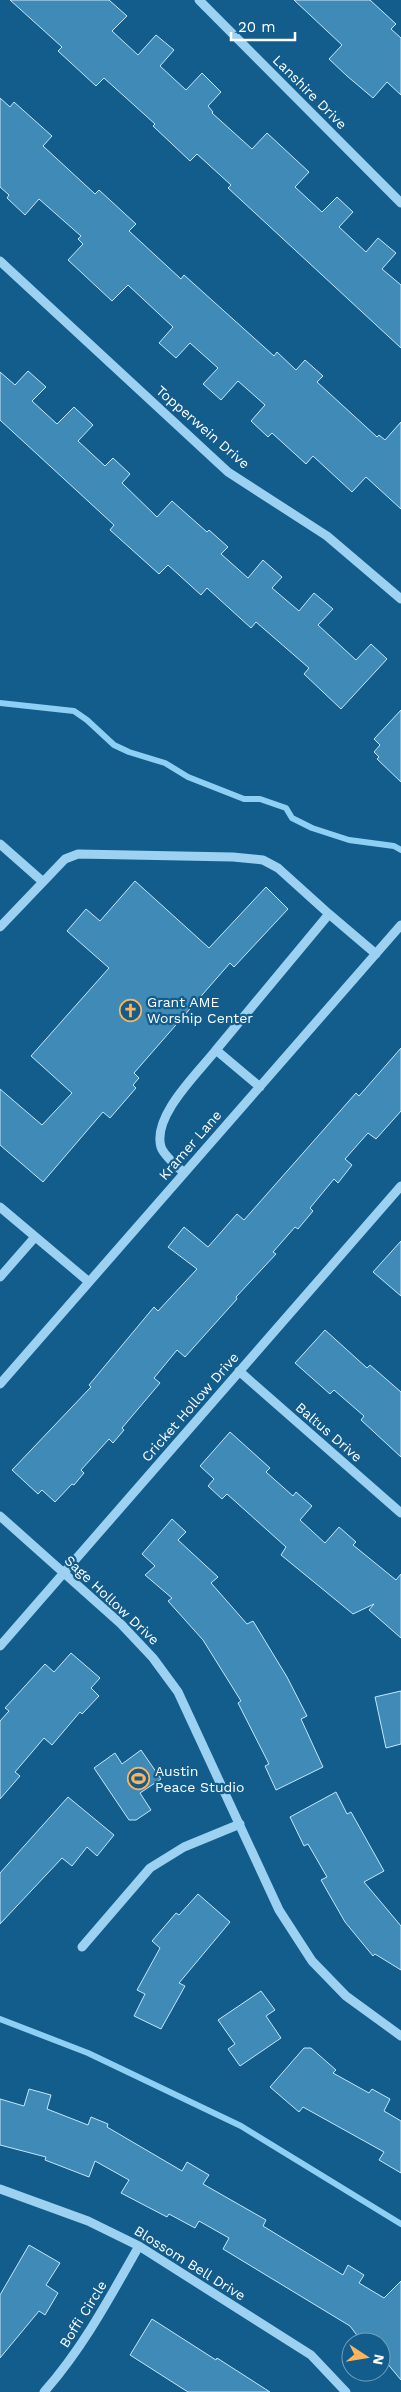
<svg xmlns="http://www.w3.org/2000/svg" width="401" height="2392" font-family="'Work Sans',sans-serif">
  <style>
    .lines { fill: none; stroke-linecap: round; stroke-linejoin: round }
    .stream { stroke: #8ecff4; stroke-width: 6 }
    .building { fill: #408ab8; stroke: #c3e7fc }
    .minor { stroke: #9dd1f1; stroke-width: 9 }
    .labels { text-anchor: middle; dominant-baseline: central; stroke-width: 4.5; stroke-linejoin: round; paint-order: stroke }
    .street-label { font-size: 14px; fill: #fff; stroke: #135d8d }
    .poi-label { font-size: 14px; fill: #fff; stroke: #135d8d; text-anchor: start }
  </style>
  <rect width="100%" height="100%" fill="#135d8d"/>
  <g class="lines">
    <path class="stream" d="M0,703L74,711L87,720L114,745L129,752L165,763L188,777L244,799H260L286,808L292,818L312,828L349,840L394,846L401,850
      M0,2019L88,2053L241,2126L401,2224"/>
  </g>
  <path class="building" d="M10,0H109L127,16L112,31L138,55L156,35L174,50L160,66L186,90L202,73L221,92L208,106L213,112L212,113L252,149L267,133L309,172L295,187L322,212L337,197L353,212L339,227L366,252L378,238L396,253L382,269L401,285V348L228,188L231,185L197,154L190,161L153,126L155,124L104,78L96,86L58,51L62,47Z
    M294,0H370L396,24L391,29L401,38V95L387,82L373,98L347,76L329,59L342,45Z
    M0,98L10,107L14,102L52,136L43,146L95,194L99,190L136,224L129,231L181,279L184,275L274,356L277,352L296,370L305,360L323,376L317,382L377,437L379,435L385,440L401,422V509L366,477L352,492L313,456L306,464L272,433L268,437L251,421L265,405L238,381L221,400L203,384L218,368L190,343L176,358L159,343L173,327L128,285L112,301L68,260L83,244L78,239L81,236L39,199L25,215L7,198L9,195L0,187Z
    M28,371L46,387L32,401L57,424L74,407L93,425L78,441L105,466L113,458L130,474L122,483L157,517L172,501L207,532L209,530L228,547L221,554L248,578L263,560L282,577L272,588L299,611L314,593L333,609L318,625L356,660L371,644L387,659L341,709L304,674L309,668L256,622L251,628L207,588L201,595L168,565L159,574L110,530L114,525L0,420V372L15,385Z
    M401,710V782L377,759L379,757L374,752L380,745L374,739Z
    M135,881L209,948L266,887L288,909L234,967L230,963L134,1073L139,1078L133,1085L136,1088L110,1118L103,1112L43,1182L0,1145V1089L42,1125L72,1093L31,1056L109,968L67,931L86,909L100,921Z
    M401,1048V1111L376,1139L368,1133L345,1159L352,1165L338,1183L334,1179L310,1208L313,1211L298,1229L295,1227L273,1252L276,1254L236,1297L237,1299L185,1357L177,1350L154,1378L160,1383L122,1428L124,1430L113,1443L109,1439L81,1470L84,1473L74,1485L72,1484L55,1502L42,1490L38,1494L12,1470L91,1387L89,1385L154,1307L158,1311L197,1269L168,1247L184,1227L208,1247L237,1214L244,1220L356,1093L359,1096Z
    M401,1241V1296L373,1272Z
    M325,1330L367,1368L370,1365L401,1392V1457L361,1420L364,1416L334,1390L330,1394L295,1363Z
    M230,1432L270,1468L266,1472L293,1496L296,1492L312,1506L300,1520L325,1543L339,1527L356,1542L353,1545L396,1580L401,1574V1638L369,1610L374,1604L353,1614L281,1555L286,1547L227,1494L222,1499L208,1486L214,1479L200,1466Z
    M172,1519L186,1532L178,1540L218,1577L211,1583L247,1624L253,1621L287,1677L307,1716L301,1719L323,1767L276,1790L265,1766L269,1764L238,1703L241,1701L203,1640L168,1601L172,1598L145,1575L155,1566L142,1554Z
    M71,1653L100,1678L91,1688L99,1696L82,1714L80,1712L52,1745L44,1738L15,1772L20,1776L0,1799V1721L9,1711L5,1708L45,1664L54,1672Z
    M401,1691V1744L386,1748L375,1697Z
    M141,1750L161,1779L140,1793L151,1810L136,1820H129L94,1768L115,1753L122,1764Z
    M336,1792L347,1814L351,1812L384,1871L364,1882L401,1926V1970L375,1954L373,1956L345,1922L321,1880L327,1877L308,1844L304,1846L290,1817Z
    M68,1797L114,1835L97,1856L87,1847L72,1866L62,1858L0,1924V1873Z
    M198,1894L230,1922L179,1983L185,1986L161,2029L134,2016L145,1994L137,1990L160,1948L152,1941L176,1913L179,1915Z
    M261,1991L275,2010L266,2016L281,2038L240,2066L228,2049L235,2044L218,2020Z
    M304,2048H311L336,2070L333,2073L369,2093L372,2089L390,2099L384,2111L401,2121V2173L379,2160L384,2152L303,2107L299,2112L270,2087Z
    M29,2089L51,2095L47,2109L88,2125L91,2117L108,2124L107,2127L182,2171L187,2162L209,2175L203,2184L266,2220L263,2226L343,2275L348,2265L364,2275L359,2283L384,2298L401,2281V2380L381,2356V2342H362L350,2326L223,2249L229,2238L199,2221L195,2228L169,2214L167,2217L121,2193L129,2180L95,2161L89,2177L45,2160L46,2157L0,2145V2099L24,2106Z
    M29,2245L60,2263L46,2285L58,2293L45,2315L39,2311L0,2358V2295Z
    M152,2319L216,2360L217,2358L270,2392H188L130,2355Z"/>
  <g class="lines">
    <path class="minor" d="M199,0L401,203
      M0,261L228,472L327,536L401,599
      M0,844L42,881
      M329,914L376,954
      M0,927L65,859L78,854L233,857L263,860L278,868L329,914L216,1050L260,1087
      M184,1173C177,1166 164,1156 161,1147C152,1116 198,1073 216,1050
      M0,1207L89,1282
      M0,1277L35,1237
      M239,1371L401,1513
      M0,1384L401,925
      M0,1516L121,1624L153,1658L178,1692L279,1910L312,1961L346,1996L401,2036
      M0,1646L401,1186
      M82,1947L150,1868L184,1847L240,1824
      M0,2189L88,2221L139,2246L311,2355L346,2392
      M44,2392C83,2348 110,2297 139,2246"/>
  </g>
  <defs>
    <symbol id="church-ring" viewBox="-11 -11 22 22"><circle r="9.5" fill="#135d8d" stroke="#ffb45c" stroke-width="1.5"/><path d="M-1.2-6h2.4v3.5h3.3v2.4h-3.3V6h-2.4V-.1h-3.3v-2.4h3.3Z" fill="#ffb45c"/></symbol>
    <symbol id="stadium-ring" viewBox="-11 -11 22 22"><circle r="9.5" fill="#135d8d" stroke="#ffb45c" stroke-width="1.5"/><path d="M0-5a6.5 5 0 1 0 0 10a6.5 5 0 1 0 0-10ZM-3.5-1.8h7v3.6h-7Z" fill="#ffb45c"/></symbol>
  </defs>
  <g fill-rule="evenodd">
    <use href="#church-ring" x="118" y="998" width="25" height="25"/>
    <use href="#stadium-ring" x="126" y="1766" width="25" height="25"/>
  </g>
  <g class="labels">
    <g class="street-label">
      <text transform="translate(310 92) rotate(45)">Lanshire Drive</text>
      <text transform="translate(203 427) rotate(41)">Topperwein Drive</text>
      <text transform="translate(190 1145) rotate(-49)">Kramer Lane</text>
      <text transform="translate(190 1407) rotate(-49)">Cricket Hollow Drive</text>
      <text transform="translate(329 1432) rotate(41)">Baltus Drive</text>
      <text transform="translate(112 1600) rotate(43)">Sage Hollow Drive</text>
      <text transform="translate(190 2263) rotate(32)">Blossom Bell Drive</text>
      <text transform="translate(83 2314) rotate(-58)">Boffi Circle</text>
    </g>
    <g class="poi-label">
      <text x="147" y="1002">Grant AME<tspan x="147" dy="16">Worship Center</tspan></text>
      <text x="155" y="1771">Austin<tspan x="155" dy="16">Peace Studio</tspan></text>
    </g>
  </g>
  <g transform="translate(366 2357) rotate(102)"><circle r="24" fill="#135d8d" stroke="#719ebb"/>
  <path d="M0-4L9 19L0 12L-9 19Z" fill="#ffb45c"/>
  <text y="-8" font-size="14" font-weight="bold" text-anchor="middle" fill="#ffffff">N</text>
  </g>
  <path d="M231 32v8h64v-8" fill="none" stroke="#ffffff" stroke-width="2.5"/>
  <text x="238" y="32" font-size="15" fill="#ffffff" stroke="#135d8d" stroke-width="4" paint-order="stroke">20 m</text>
</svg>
